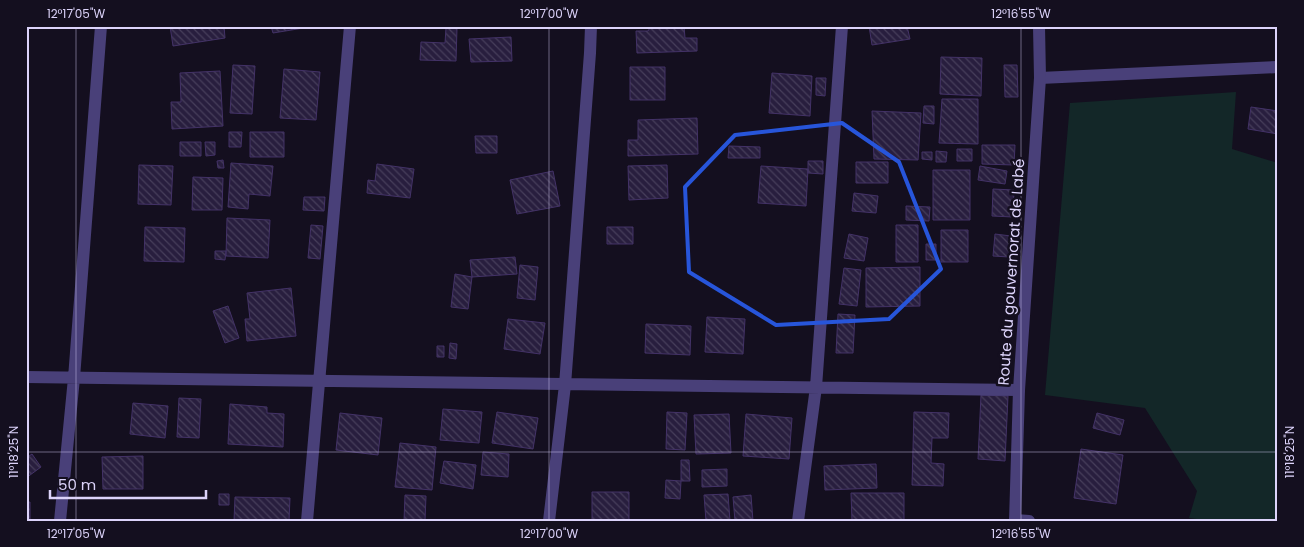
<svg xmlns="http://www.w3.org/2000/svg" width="1304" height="547" font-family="Poppins,sans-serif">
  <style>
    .park { fill: #132728 }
    .building { fill: url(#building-back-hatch); stroke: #433267 }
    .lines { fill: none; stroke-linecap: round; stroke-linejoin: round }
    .minor { stroke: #494079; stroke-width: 12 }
    .tertiary { stroke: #494079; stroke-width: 12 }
    .marked { fill: none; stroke: #2755da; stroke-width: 4; stroke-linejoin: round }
    .ticks { fill: none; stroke: #dcd3fa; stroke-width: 1; stroke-opacity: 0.45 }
    .labels { text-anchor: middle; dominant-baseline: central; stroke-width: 5; stroke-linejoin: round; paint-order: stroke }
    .street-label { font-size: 15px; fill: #dcd3fa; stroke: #140f1f }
    .neatline { fill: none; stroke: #dcd3fa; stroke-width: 2 }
    .ticks-label { font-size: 12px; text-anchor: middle; fill: #dcd3fa }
  </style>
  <defs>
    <pattern id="building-back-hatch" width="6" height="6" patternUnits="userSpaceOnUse" patternTransform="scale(1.25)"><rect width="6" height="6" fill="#281e3e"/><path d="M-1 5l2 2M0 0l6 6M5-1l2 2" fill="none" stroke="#473e5b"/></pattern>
  </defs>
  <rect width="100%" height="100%" fill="#140f1f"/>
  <path class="park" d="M1236,92L1232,149L1278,163V521H1211L1189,518L1197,491L1145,408L1045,395L1070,103Z"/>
  <path class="building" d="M170,26H224L225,38L173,46Z
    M271,26H316L273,33Z
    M651,26H684L685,38H697V51L637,53L636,31H648Z
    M869,26H907L910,39L872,45Z
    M446,28H457L456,61L420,60L421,42L445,43Z
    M511,37L512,61L471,62L469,39Z
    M941,57L982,58L981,96L940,94Z
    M233,65L255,66L252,114L230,113Z
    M1004,65H1017L1018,97H1005Z
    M630,67H665V100H630Z
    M284,69L320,72L316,120L280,118Z
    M220,71L223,126L172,129L171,102H181L180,73Z
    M772,73L812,76L810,116L769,113Z
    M816,78H826L825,96L816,95Z
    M942,99H978V144L939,143Z
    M924,106H934V124L923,123Z
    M1251,107L1278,111V134L1248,129Z
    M872,111L921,113L918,160L874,159Z
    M697,118L698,154L628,156V140H638V120Z
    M229,132H242L241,147H229Z
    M250,132H284V157H250Z
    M475,136H497V153H476Z
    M180,142H201V156H180Z
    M205,142H215V155L206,156Z
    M982,145H1015L1014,165L982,164Z
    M729,146L760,147V158H728Z
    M957,149H972V161H957Z
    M936,151L947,152L946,162H936Z
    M922,152H932V160L922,159Z
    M223,160L224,168H218L217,161Z
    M808,161H823V174L808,173Z
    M856,162H888V183H856Z
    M231,163L273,166L270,196L249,194L248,209L228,207Z
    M377,164L414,169L410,198L367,193L368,180L375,181Z
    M139,165L173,166L171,205L138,204Z
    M667,165L668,198L629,200L628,166Z
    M761,166L808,169L806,206L758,203Z
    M980,166L1007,171L1005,184L978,180Z
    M933,170H970V220H933Z
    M553,171L560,206L517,214L510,180Z
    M193,177L223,178L222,210H192Z
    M993,189L1014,190L1013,217L992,216Z
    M854,193L878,196L876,213L852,211Z
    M304,197H325L324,211L303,210Z
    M906,206L930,207L929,221L906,220Z
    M227,218L270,220L268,258L226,256Z
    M311,225L323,226L320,259L308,258Z
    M896,225H918V262H896Z
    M145,227L185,228L184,262L144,261Z
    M607,227H633V244H607Z
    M941,230H968V262H941Z
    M849,234L868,238L864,261L844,258Z
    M995,234L1011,236L1009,257L993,256Z
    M926,244H936V260H926Z
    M215,251H226L225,260L215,259Z
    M515,257L517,274L472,277L470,260Z
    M520,265L538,267L535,300L517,298Z
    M920,267V306L866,307V268Z
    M844,268L861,270L857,306L839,304Z
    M455,274L472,277L468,309L451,307Z
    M291,288L296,336L247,341L245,319H250L247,293Z
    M228,306L239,338L225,343L213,311Z
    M838,314L855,315L853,353H836Z
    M707,317L745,319L743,354L705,352Z
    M508,319L545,323L540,354L504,349Z
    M646,324L691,326L690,355L645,353Z
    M450,343L457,344L456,359L449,358Z
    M437,346H444V357H437Z
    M981,395L1008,396L1005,461L978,459Z
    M179,398L201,399L199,438L177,437Z
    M133,403L168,406L165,438L130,434Z
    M230,404L267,407V413L284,414L283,447L228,444Z
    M443,409L482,412L479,443L440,440Z
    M497,412L538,418L533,449L492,443Z
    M667,412L687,413L685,450L666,449Z
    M914,412L949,413L948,438H932L931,463L944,464L943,486L912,485Z
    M340,413L382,418L378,455L336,450Z
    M1097,413L1124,420L1120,435L1093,428Z
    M729,414L731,453L696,454L694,415Z
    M746,414L792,418L789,459L743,456Z
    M400,443L436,447L432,490L395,487Z
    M1081,449L1123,455L1116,504L1074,498Z
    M483,452L509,454L508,477L481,475Z
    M32,454L41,467L26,478V458Z
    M143,456V489H103L102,457Z
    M681,460H689L690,481H681Z
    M444,461L476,465L473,489L440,483Z
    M876,464L877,488L825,490L824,466Z
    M727,469V486L702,487V470Z
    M666,480L681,481L680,499L665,498Z
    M592,492H629V521H592Z
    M851,493H904V521H852Z
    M219,494H229V505H219Z
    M728,494L730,521H706L704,495Z
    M405,495L426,496L425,521H404Z
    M751,495L753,521H735L733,497Z
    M235,497L290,498L289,521H234Z
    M26,502H30V521H26Z"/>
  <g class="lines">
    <path class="minor" d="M1040,78L1278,67
      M26,377L1019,390
      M1015,520L1029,521
      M60,521L74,378L101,26
      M307,521L350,26
      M549,521L565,385L590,53L591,26
      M798,521L816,387L842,26"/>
    <path class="tertiary" d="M1015,521L1019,390L1040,78L1039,26"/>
  </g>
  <path class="marked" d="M842,123L899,162L941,269L889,319L776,325L689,272L685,187L735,135Z"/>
  <path class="ticks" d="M76,26V521M549,26V521M1021,26V521M26,452H1278"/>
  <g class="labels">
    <g class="street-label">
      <text transform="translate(1011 272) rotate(-86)">Route du gouvernorat de Labé</text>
    </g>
  </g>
  <rect width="1304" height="547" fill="none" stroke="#140f1f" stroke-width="55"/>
  <path d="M50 490v8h156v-8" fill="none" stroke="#dcd3fa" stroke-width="2.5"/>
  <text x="58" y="490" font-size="15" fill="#dcd3fa" stroke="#140f1f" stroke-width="4" paint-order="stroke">50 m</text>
  <rect x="28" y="28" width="1248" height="492" class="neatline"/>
  <g class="ticks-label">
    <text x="76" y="18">12°17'05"W</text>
    <text x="549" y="18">12°17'00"W</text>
    <text x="1021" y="18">12°16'55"W</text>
    <text transform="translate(14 452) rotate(-90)" y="4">11°18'25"N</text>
    <text transform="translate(1290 452) rotate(-90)" y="4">11°18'25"N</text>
    <text x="76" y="538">12°17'05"W</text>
    <text x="549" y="538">12°17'00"W</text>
    <text x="1021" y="538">12°16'55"W</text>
  </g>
</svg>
